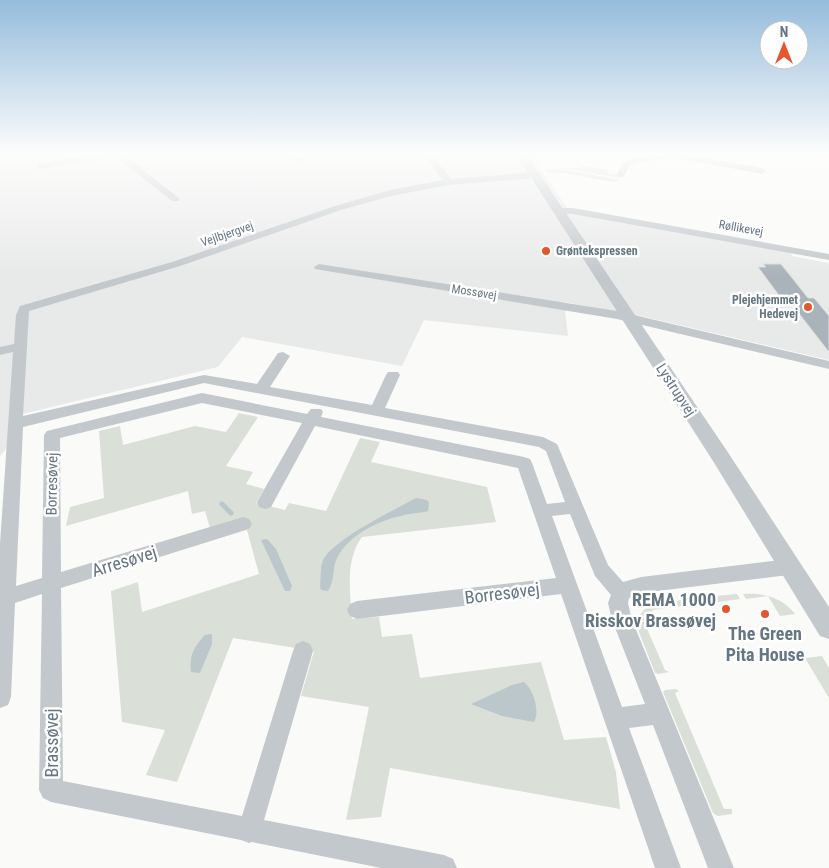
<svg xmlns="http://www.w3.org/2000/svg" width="829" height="868" font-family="'Roboto Condensed',sans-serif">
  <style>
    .built { fill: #e8e9e9 }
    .green { fill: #dadfd7 }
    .water { fill: #bbc7cb }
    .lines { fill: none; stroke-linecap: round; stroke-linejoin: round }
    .stream { stroke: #bbc7cb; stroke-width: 5 }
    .building { fill: #aab3b9; stroke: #dcdcda }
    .minor { fill: #c3c8cc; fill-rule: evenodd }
    .tertiary { fill: #c3c8cc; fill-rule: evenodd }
    .poi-dot { fill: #e4572e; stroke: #fff; stroke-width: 2 }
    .labels { text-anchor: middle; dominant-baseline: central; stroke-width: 5; stroke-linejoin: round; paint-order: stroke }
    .far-street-label { font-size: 12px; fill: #657683; stroke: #fff }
    .far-poi-label { font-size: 12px; font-weight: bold; fill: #657683; stroke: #fff; text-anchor: start }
    .street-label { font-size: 15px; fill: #657683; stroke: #fff }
    .near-street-label { font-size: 18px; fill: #657683; stroke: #fff }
    .near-poi-label { font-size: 18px; font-weight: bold; fill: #657683; stroke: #fff; text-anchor: end }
  </style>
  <rect width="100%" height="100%" fill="#fafaf8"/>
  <path class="built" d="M0,154H530L570,212L791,252L792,256L829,263V360L645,317L564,302L568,336L424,320L402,366L242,337L218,367L10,417L8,447L0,456Z"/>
  <path class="green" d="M583,166L608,170L607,174L624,176L619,178L565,168H545H580Z
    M545,169L566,170L620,180L613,182L563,173H548Z
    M239,413L258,417L226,466L253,472L246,484L264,489L256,503L285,510L289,503L326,511L360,438L380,442L371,462L487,487L496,522L362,537C345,560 350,591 352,619L379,617L382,637L412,634L420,678L541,662L564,740L606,737L616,772L620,809L390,768L381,817L346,820L369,707L301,696L314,651L233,638L177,782L146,775L165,730L122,722L111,591L138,582L142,612L259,574L247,530L249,529L210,528L205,511L192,514L188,491L66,526L70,507L104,498L99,431L120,426L123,445L195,426L226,432Z
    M737,594L740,599L697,605L694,598Z
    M743,594C764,593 781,597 795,614L780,616L768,596L746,599Z
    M687,599L691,605L652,610L657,621L644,622L665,670L669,672L658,674L655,673L639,632L637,619L647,606Z
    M822,656L829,668V698L805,658Z
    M676,689L679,691L675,693L724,809H732V814L718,816L713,813L663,692L665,690Z"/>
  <path class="water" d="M416,498L427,500L429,503L428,511C420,513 410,513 401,516C377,521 349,535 337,558C332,568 335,581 328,591L321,590L320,587C321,580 320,567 323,560C335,538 393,511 416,498Z
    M267,539L276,549L292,586L290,591H285L261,540Z
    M212,634V644L200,673L191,672C189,655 194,647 205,635Z
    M524,682C534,690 540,712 534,722L502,716L471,704L512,685Z"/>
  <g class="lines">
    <path class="stream" d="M222,504L231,513"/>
  </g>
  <path class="building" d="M763,264H781L808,298H814L829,316V352L787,298H781L758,267H766Z"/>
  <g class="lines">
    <path class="minor" d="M100,154H123L180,199L178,201H172L115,156L40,169L36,166L40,163Z
      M280,154H291L304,159L300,162Z
      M665,154H678L762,168L766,171L762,174L672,157L635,163L630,166L623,177L616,175L624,162L630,159Z
      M428,157H434L451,179L536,172L540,175L536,178L449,185L391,196L341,210L180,266L29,311L23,416L204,375L257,384L278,353L283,352L290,356L270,387L372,405L386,375L388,372H398L400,375L385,408L543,437L557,444L608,565L623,582L641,577L789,559L795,561L798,567L795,573L789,575L641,593L629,598L628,603L632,620L734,868H708L653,725L629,728L681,868H655L561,594L357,619L350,616L347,610L350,604L357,601L556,578L518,468L315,426L271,507L265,509L259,507L257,502L302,423L202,403L60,438L61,572L243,517L249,519L252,524L249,529L61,588L63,781L242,816L293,651L296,644L303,641L310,644L313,651L264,820L444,855L453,859L457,868H381L252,842L249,843L241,840L51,802L43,798L39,790L42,594L15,603L11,697L8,705L0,708V544L13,352L0,355V347L14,344L16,315L20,306L172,262L335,206L390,190L443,180L427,159ZM204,383L539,447L546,451L565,502L547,504L532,463L530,459L524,457L321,417L323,412L321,409H311L307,414L202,393L47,431L44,435L42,578L16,586L23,427ZM570,514L595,576L611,595L608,603L612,620L645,704L622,707L552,516Z
      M560,208H573L829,254V260L573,214L557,213L555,211Z
      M319,264L617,311L829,361V369L617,319L315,269L314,267Z"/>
    <path class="tertiary" d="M516,154H526L727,451L829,607V639L820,636L713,461Z"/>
  </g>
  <linearGradient id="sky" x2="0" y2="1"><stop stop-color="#96bcdc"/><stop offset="0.56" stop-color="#fdfdfc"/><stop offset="1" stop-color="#fdfdfc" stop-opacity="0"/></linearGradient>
  <rect width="829" height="275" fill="url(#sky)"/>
  <g class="poi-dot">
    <circle cx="546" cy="251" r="5"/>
    <circle cx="808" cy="307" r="5"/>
    <circle cx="726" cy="609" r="5"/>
    <circle cx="765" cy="614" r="5"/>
  </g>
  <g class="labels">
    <g class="far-street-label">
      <text transform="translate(741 228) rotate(10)">Røllikevej</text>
      <text transform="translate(227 234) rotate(-19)">Vejlbjergvej</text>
      <text transform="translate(474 292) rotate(9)">Mossøvej</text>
    </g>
    <g class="far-poi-label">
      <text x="556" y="251">Grøntekspressen</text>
      <text x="798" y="300" text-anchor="end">Plejehjemmet<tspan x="798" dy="14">Hedevej</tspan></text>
    </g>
    <g class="street-label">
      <text transform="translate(676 390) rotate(57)">Lystrupvej</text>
      <text transform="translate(52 484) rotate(-89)">Borresøvej</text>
    </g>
    <g class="near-street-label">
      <text transform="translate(124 561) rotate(-17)">Arresøvej</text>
      <text transform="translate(502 593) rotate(-7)">Borresøvej</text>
      <text transform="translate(51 743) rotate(-90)">Brassøvej</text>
    </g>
    <g class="near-poi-label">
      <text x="716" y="599">REMA 1000<tspan x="716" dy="21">Risskov Brassøvej</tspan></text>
      <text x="765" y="633" text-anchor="middle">The Green<tspan x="765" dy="21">Pita House</tspan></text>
    </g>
  </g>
  <g transform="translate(784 45)"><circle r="24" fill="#ffffff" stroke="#c1c8cd"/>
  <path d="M0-4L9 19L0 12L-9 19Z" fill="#e4572e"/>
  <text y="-8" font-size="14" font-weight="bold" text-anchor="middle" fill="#657683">N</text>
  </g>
</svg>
